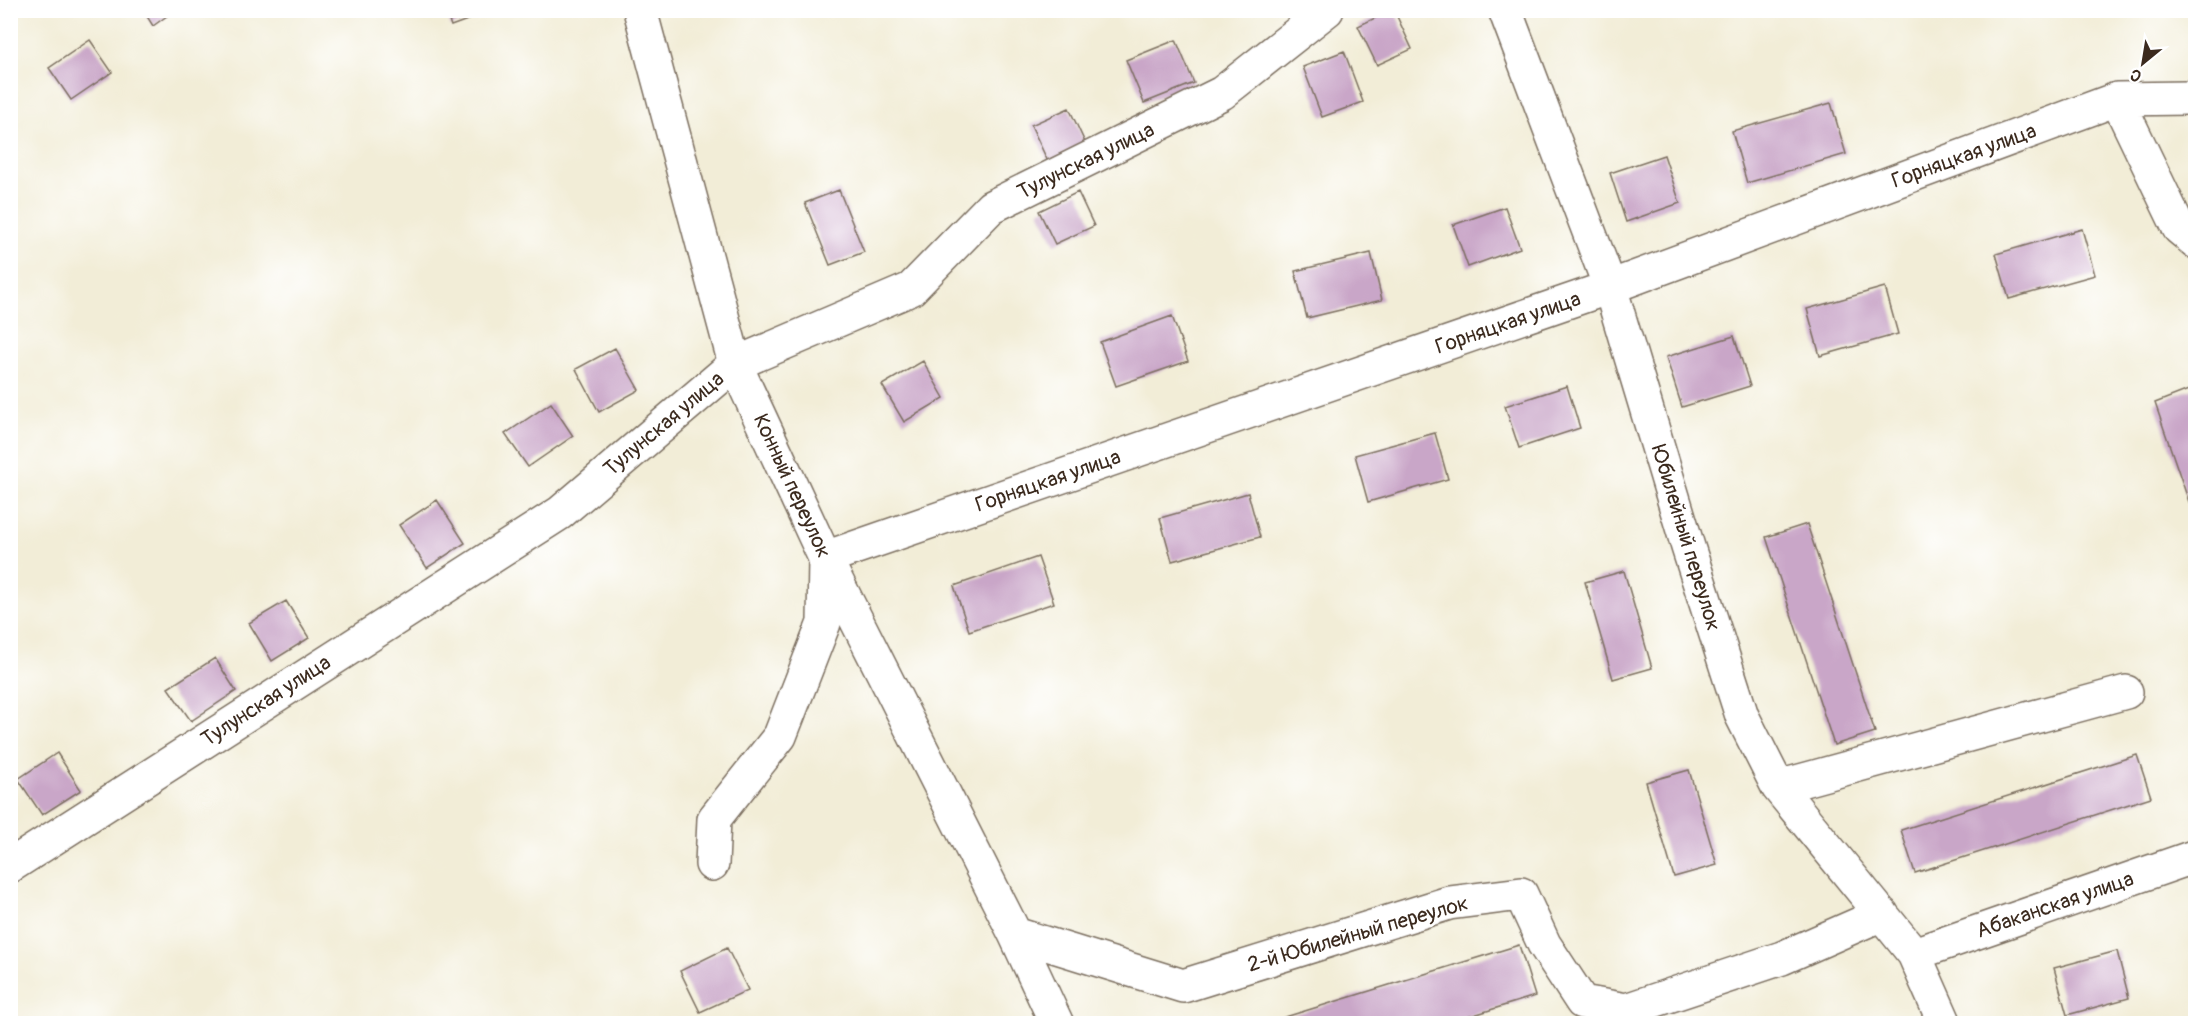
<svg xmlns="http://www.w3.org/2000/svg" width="2206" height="1034" font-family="Pangolin,sans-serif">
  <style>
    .building { fill: #c9a6c8 }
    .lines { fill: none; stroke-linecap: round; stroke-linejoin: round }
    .minor-casing { stroke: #7b6e5f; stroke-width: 36 }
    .minor { stroke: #fff; stroke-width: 33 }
    .labels { text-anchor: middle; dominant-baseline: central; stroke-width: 5; stroke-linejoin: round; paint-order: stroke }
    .street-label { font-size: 21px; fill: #3b2a1e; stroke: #fff }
  </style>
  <rect width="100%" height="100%" fill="#fff"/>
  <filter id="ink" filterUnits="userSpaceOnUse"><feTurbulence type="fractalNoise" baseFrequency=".0167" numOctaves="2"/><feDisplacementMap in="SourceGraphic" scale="12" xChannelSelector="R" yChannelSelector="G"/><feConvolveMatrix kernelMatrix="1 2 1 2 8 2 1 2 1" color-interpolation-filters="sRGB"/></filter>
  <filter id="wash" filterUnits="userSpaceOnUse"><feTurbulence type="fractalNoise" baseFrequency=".008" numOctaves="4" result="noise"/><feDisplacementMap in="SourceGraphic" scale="24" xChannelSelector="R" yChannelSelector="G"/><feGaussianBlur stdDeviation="1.35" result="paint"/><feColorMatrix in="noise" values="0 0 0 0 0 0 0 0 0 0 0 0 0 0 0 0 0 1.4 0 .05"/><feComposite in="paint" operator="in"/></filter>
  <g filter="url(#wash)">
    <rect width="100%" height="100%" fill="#f2edd7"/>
    <g id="blocks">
      <path class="building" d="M143,10H175L153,26Z
        M445,10H492V11L451,26Z
        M1392,10H1394L1412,49L1377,65L1358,26Z
        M90,40L112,72L71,100L49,68Z
        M1176,40L1194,83L1144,103L1126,60Z
        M1344,51L1363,102L1322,117L1303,67Z
        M1831,103L1846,154L1747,183L1732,131Z
        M1069,108L1087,147L1049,164L1031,125Z
        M1664,155L1680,203L1626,222L1610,173Z
        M839,190L864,252L830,265L805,203Z
        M1078,192L1094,226L1055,244L1039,211Z
        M1505,207L1520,248L1468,267L1453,225Z
        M2082,229L2095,275L2009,299L1996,254Z
        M1371,253L1382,300L1307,318L1295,271Z
        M1885,287L1898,334L1820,356L1807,309Z
        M1172,316L1188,361L1116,386L1100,342Z
        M1734,336L1750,386L1682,407L1666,357Z
        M615,348L639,390L599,412L576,369Z
        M923,361L944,398L904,422L882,385Z
        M1567,386L1580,428L1519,448L1505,406Z
        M2196,387V499L2189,502L2155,403Z
        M551,403L573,436L528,467L505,434Z
        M1435,433L1448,479L1368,502L1355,455Z
        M1248,493L1260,537L1172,561L1160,518Z
        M437,500L465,543L427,568L399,525Z
        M1807,524L1875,732L1834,745L1766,537Z
        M1038,557L1054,603L969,631L954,586Z
        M1624,571L1652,668L1613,679L1585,582Z
        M286,601L309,638L272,661L249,623Z
        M215,658L236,691L191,721L168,688Z
        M57,753L81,790L42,815L18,779Z
        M2137,755L2151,797L1915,873L1901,830Z
        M1689,770L1717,865L1674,877L1646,782Z
        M1519,945L1535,996L1445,1024H1284L1282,1018Z
        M727,948L748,990L700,1012L680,971Z
        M2117,951L2129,998L2067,1015L2054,968Z"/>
    </g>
  </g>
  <g filter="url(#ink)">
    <use href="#blocks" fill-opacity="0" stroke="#7b6e5f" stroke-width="1.5"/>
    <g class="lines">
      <defs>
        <path id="minor" d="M640,10L735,364L825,558L1015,934L1057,1024
          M1505,10L1610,287L1688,547L1742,716L1778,787L1914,954L1945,1024
          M2117,99L2179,228L2196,242
          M1778,787L2126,692
          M712,864L714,819L780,736L824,623L825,558L1610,287L2117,99L2189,98
          M10,866L560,513L735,364L911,289L991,207L1222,93L1327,10
          M1015,934L1183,986L1449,903L1521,894L1544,944L1582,1002L1626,1010L1782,958L1882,914
          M1914,954L2196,856"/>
      </defs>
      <use href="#minor" class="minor-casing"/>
      <use href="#minor" class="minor"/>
    </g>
  </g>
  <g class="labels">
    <g class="street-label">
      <text transform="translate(1964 156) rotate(-20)">Горняцкая улица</text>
      <text transform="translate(1086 161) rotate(-26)">Тулунская улица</text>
      <text transform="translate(1508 323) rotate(-19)">Горняцкая улица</text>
      <text transform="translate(664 424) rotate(-40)">Тулунская улица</text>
      <text transform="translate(1048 481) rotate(-19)">Горняцкая улица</text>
      <text transform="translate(792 486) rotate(65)">Конный переулок</text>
      <text transform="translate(1686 538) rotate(73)">Юбилейный переулок</text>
      <text transform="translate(266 701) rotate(-33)">Тулунская улица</text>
      <text transform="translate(2055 905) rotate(-19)">Абаканская улица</text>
      <text transform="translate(1358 934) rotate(-16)">2-й Юбилейный переулок</text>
    </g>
  </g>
  <rect width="2206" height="1034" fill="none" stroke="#fff" stroke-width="36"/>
  <g transform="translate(2143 63) rotate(210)" stroke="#ffffff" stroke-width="4.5" paint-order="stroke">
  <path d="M0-4.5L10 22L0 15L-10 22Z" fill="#3b2a1e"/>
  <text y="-9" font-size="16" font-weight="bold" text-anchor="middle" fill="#3b2a1e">С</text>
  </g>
</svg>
